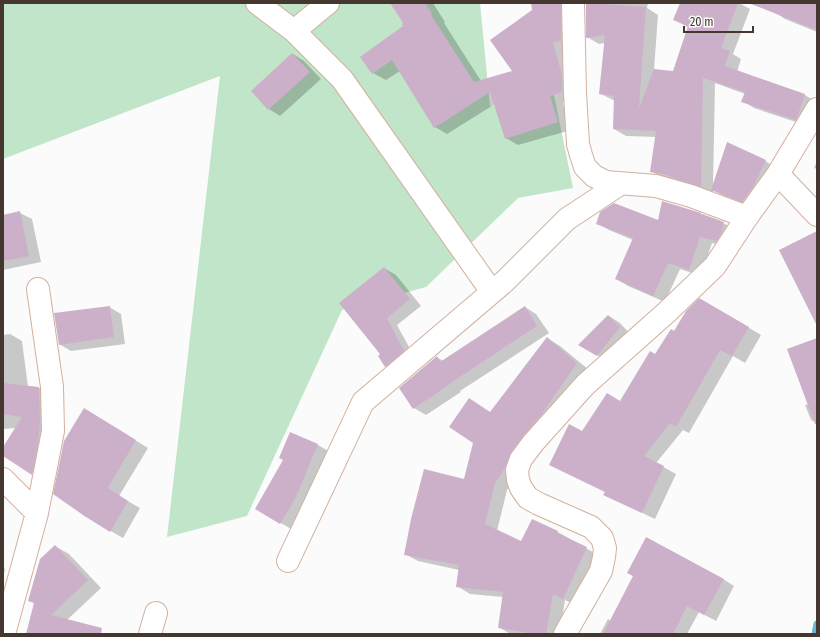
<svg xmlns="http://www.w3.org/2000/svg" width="820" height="637" font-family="'Fira Sans Condensed',sans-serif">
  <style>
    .green { fill: #c0e5c9 }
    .shadow { fill: #0003 }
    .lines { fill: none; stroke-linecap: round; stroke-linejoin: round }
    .stream { stroke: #66b9d0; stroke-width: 7 }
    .building { fill: #ccb0c9 }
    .minor-casing { stroke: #d2b09d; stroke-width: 24 }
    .minor { stroke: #fff; stroke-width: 22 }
  </style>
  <rect width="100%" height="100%" fill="#fbfbfb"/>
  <path class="green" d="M3,3H480L490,106L554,95L573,188L518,198L426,287L342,310L247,516L167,537L220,76L3,159Z"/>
  <path class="shadow" d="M392,3H433L445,22L444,23L481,81L513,72L533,11L532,3H575V99L563,103L571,130L518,145L506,138L495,104L447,134L435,127L400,71L386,80L373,73L405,26V23Z
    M586,3L605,4V3H648L647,8L658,15L654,70L674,72L689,28L675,20L681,3H739L750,9L733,54L741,59L737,72L805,95L816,102L808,126L754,108L743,101L745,94L715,83L713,184L765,161L777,168L755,208L724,196L713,190V193L677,181L663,178L651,171L657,137L626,136L614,129L615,101L601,94L605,43L599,44L587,37Z
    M777,3H817V32L785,19L774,12Z
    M293,54L304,61L321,79L280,116L269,109Z
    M817,161V169L814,168Z
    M20,213L32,219L41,262L3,270V216Z
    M701,214L723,223L735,229L729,247L712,243L701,276L680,269L665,302L628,286L617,279L633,240L609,230L597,223L658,221Z
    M384,268L396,275L421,306L397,325L415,358L397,372L386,366L382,355Z
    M700,299L761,335L745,363L733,356L689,433L683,430L656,463L676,474L655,519L617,501L606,492L583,432L620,402Z
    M109,307L121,314L125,344L71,351L59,344Z
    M525,307L536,314L549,333L460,391L461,392L426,415L414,408L437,357L443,361Z
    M609,316L620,323L631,335L609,362L580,345Z
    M10,334L22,341L28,387L39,388L51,395L44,480L3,455V448L16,428L3,429V335Z
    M547,338L560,346L589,370L507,490L497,531L522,542L532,520L558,532L598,555L575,605L565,600L560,634H510L499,627L503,597L470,594L457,586L459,570L418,561L405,554L465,481L474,443L469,399L491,413Z
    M817,339V427L815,422L811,420L805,405L809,404Z
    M96,416L148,448L119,496L140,508L123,538L83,515Z
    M291,434L318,445L330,452L293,530L256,509L284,460Z
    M55,546L69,554L101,588L67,620L83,634H27L35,604L29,600Z
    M3,567L5,569L3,578Z
    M723,579L734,586L716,621L699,612L687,634H600L608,619L611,621Z
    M494,633L495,634H472Z"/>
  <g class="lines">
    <path class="stream" d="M815,634L817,624"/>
  </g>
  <path class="building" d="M390,3H425L432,14L431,15L474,82L512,71L490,40L532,10L531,3H561V41L553,42L562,75V92L550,96L558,122L505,139L490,92L434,128L392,60L372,74L360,57L403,26L402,24L403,23Z
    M586,3L646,7L639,108L654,69L673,71L688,26L673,20L680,3H738L721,48L730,51L725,66L805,94L797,118L796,120L741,102L745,92L703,78L701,187L668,176V175L650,172L656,131L613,129L614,96L599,94L605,35L586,38Z
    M751,3H817V30L751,4Z
    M292,53L310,72L268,110L251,91Z
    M727,142L766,160L753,187L742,202L711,190Z
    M662,201L701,213V217L702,214L724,222L721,234L717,241L700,237L689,270L668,263L653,296L615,279L633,238L596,224L600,212L614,203L658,220Z
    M20,211L29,256L3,261V215Z
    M817,231V326L779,250Z
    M384,267L410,299L387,318L404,351L385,367L378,356L380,354L339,303Z
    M699,298L749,327L732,356L720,350L676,427L670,423L644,456L664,466L642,513L603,495L605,492L549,465L569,424L582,431L607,393L620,401L650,351L655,354L671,329L674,331L686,311Z
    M110,306L114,337L59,345L54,313Z
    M525,306L537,326L449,384H450L413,409L399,388L437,356L440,362Z
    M608,315L620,327L597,356L578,345Z
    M547,337L577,363L542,414L524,435L511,452L505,468L495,483L485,524L521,541L532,519L558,531L557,533L587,547L563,599L553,594L546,634H535L498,628L503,592L456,587L459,565L404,555L411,519L424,469L464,479L473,443L449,427L469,398L490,412Z
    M817,338V424H815L787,349Z
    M3,383L39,387L40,422L38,443L32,475L3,456V447L22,417L3,414Z
    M84,408L136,440L108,488L128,501L110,532L83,515L53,494L64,441Z
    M290,432L318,444L295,499L280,524L255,509L283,460L279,458Z
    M646,537L724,579L704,615L687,606L673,634H603L633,576L627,573Z
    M55,545L88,580L51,615L102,628L101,634H26L34,603L28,601L40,559Z"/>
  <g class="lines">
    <defs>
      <path id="minor" d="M257,3L294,31L342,79L492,292
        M573,3L575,93L578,144L581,155L585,167L594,176L606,182L656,186L691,196L747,217
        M294,31L328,3
        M778,174L817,215
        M3,479L37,513
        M288,561L363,402L504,282L567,219L620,184
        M4,634L37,513L53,431L52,387L38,289
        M150,634L156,613
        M565,634L601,571L604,557L605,548L602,538L591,527L539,504L528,498L521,488L518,480L517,470L521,459L533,443L585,385L667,312L715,266L747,217L778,174L817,109"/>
    </defs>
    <use href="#minor" class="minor-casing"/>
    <use href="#minor" class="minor"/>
  </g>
  <rect width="820" height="637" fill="none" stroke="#44372f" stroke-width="8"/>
  <path d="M684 26v6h69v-6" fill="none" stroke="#44372f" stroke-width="2"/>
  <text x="690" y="26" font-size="12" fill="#44372f" stroke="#fbfbfb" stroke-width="3" paint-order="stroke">20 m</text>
</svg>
